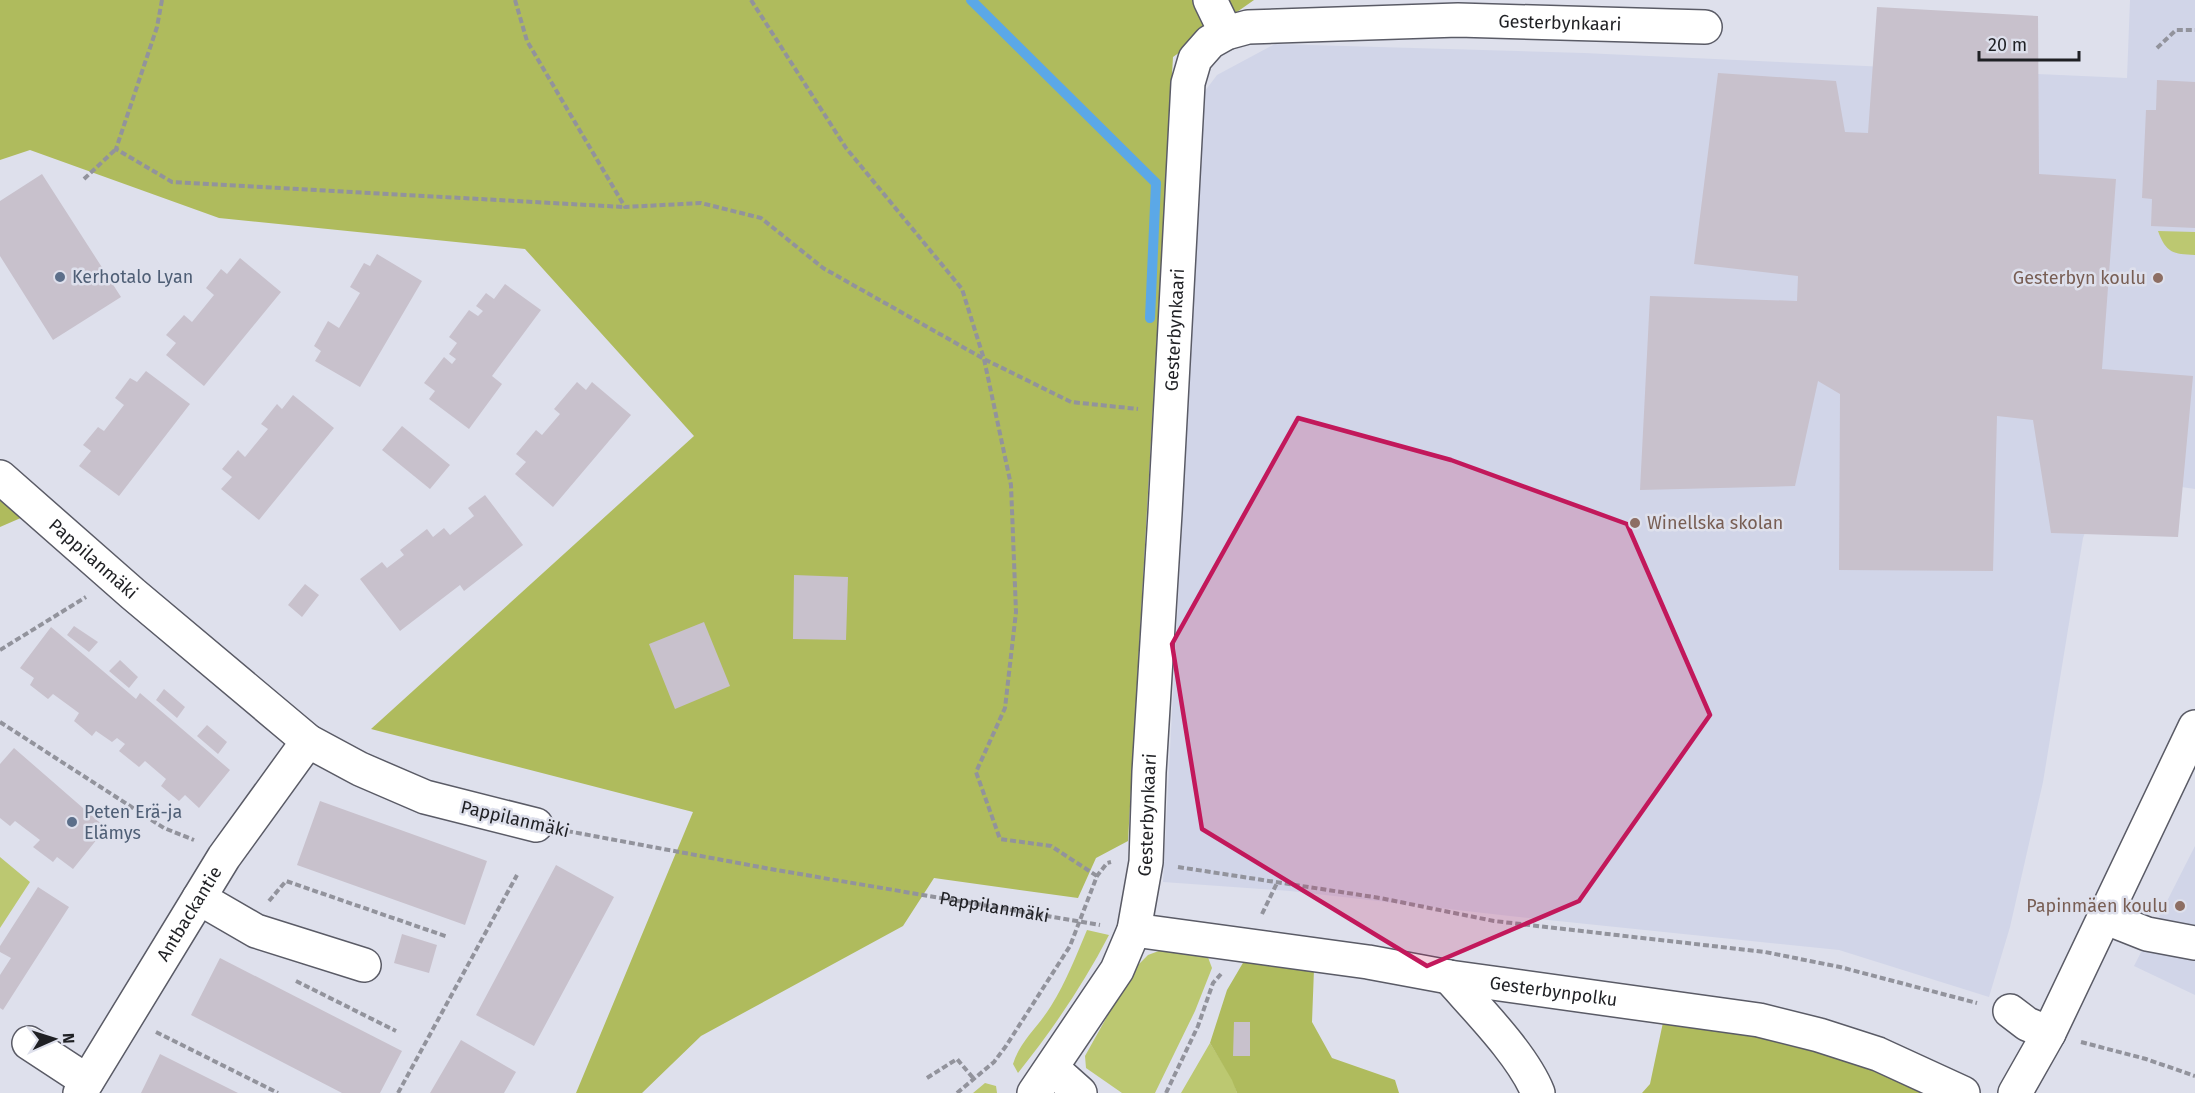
<svg xmlns="http://www.w3.org/2000/svg" width="2195" height="1093" font-family="'Fira Sans',sans-serif">
  <style>
    .built { fill: #d1d5e8 }
    .green { fill: #bcc871 }
    .forest { fill: #afbb5d }
    .lines { fill: none; stroke-linecap: round; stroke-linejoin: round }
    .stream { stroke: #5ba8e7; stroke-width: 10 }
    .building { fill: #c8c1cc }
    .minor-casing { stroke: #5a5b66; stroke-width: 36 }
    .path { stroke: #92939c; stroke-width: 4; stroke-dasharray: 6 3; stroke-linecap: butt }
    .minor { stroke: #fff; stroke-width: 33 }
    .marked { fill: #c2185b; fill-opacity: 0.2; stroke: #c2185b; stroke-width: 4.5; stroke-linejoin: round }
    .service-dot { fill: #5c6f8a; stroke: #dee0ec; stroke-width: 2 }
    .education-dot { fill: #8d6e63; stroke: #dee0ec; stroke-width: 2 }
    .labels { text-anchor: middle; dominant-baseline: central; stroke-width: 5; stroke-linejoin: round; paint-order: stroke }
    .street-label { font-size: 18px; fill: #1f2024; stroke: #dee0ec }
    .service-label { font-size: 18px; fill: #4e5e75; stroke: #dee0ec; text-anchor: start }
    .education-label { font-size: 18px; fill: #785e54; stroke: #dee0ec; text-anchor: end }
  </style>
  <rect width="100%" height="100%" fill="#dee0ec"/>
  <path class="built" d="M2130,0H2195V489L2115,477L2094,508L2083,538L2043,782L2010,927L1989,997L1839,950L1510,916L1290,891L1163,882L1205,91L1217,75L1275,44L1584,53L2127,78Z
    M2195,846V995L2134,966Z"/>
  <path class="green" d="M2158,231L2195,232V255C2173,254 2166,253 2158,231Z
    M0,857L30,882L0,928Z
    M1087,930L1109,935C1083,985 1053,1029 1018,1073L1013,1064C1020,1041 1039,1026 1051,1006C1066,982 1076,956 1087,930Z
    M1164,949L1206,952L1212,968L1195,1011L1155,1093H1122L1086,1068L1085,1056L1133,970L1148,955Z
    M1210,1043L1233,1080L1237,1093H1181Z
    M985,1083L996,1086L997,1093H973Z"/>
  <path class="forest" d="M0,0H1254L1173,57L1128,841L1096,858L1078,898L934,878L903,926L701,1036L642,1093H576L693,812L371,729L694,436L525,249L219,218L30,150L0,160Z
    M0,496L23,517L0,527Z
    M1247,956L1314,969L1312,1022L1332,1058L1395,1080L1399,1093H1237L1232,1080L1210,1043L1227,990Z
    M1665,1013L1820,1045L1939,1093H1642L1650,1084Z"/>
  <g class="lines">
    <path class="stream" d="M971,0L1156,183L1150,318"/>
  </g>
  <path class="building" d="M1877,7L2038,16L2039,174L2116,179L2102,369L2193,376L2178,537L2051,533L2033,420L1997,416L1993,571L1839,570L1840,394L1818,381L1795,486L1640,490L1650,296L1797,301L1798,276L1694,264L1718,73L1836,81L1845,132L1868,133Z
    M2157,80L2195,82V228L2151,226L2152,199L2142,198L2146,110H2156Z
    M42,174L121,297L53,340L0,256V201Z
    M377,254L422,281L360,387L315,361L321,351L314,346L328,321L339,328L360,293L350,287L364,263L370,266Z
    M240,258L281,292L204,386L166,355L176,343L166,335L184,315L192,322L214,295L206,288L221,269L227,274Z
    M505,284L541,310L492,376L502,384L469,429L429,399L435,391L424,383L444,357L452,364L456,359L449,354L457,343L449,337L469,310L478,316L483,311L476,306L486,293L494,299Z
    M146,371L190,404L119,496L79,466L91,451L83,445L98,427L104,431L124,405L115,398L130,378L137,382Z
    M577,382L586,390L592,382L631,415L553,507L515,474L526,462L516,454L536,430L542,435L560,414L554,409Z
    M293,395L334,428L259,520L221,489L232,477L222,469L238,450L245,457L268,429L261,424L277,404L282,409Z
    M402,426L450,465L430,489L382,450Z
    M485,495L523,545L464,591L460,585L400,631L360,579L382,562L387,568L404,555L400,550L427,529L433,537L444,528L450,535L474,516L468,508Z
    M794,575L848,577L846,640L793,639Z
    M305,584L319,595L302,617L288,605Z
    M704,622L730,686L675,709L649,644Z
    M74,626L98,642L89,652L67,635Z
    M51,627L136,699L140,693L230,770L199,808L185,795L179,801L161,786L166,779L145,761L139,767L119,751L125,744L117,738L112,742L96,731L92,736L74,721L79,713L53,694L48,699L30,685L34,678L20,668Z
    M120,660L138,677L129,688L109,671Z
    M164,689L185,707L177,718L156,700Z
    M207,725L227,742L218,754L197,736Z
    M14,748L106,828L73,869L57,857L53,862L33,847L40,840L15,821L10,826L0,818V764Z
    M320,801L487,861L465,925L297,865Z
    M556,865L614,897L534,1046L476,1015Z
    M38,887L69,907L3,1010L0,1008V975L11,958L0,952V946Z
    M402,934L437,945L429,973L394,963Z
    M220,958L402,1051L380,1093H342L191,1015Z
    M1234,1022H1250V1056H1233Z
    M461,1040L516,1072L504,1093H430Z
    M160,1054L238,1093H141Z"/>
  <g class="lines">
    <defs>
      <g id="minor">
        <path d="M1210,0L1226,33"/>
        <path id="s2" d="M0,477L133,594L308,741L360,769L425,797L536,825"/>
        <path d="M199,898L256,931L364,965"/>
        <path d="M2104,917L2147,934L2195,943"/>
        <path id="s3" d="M1134,930L1368,962L1449,977L1759,1020L1819,1035L1878,1054L1963,1093"/>
        <path d="M1449,977C1477,1009 1523,1055 1538,1093"/>
        <path d="M2010,1011L2027,1024L2049,1033"/>
        <path d="M29,1043L87,1081"/>
        <path d="M1052,1068L1080,1093"/>
        <path id="s4" d="M80,1093L224,857L308,741"/>
        <path id="s5" d="M1034,1093L1117,970L1134,930L1146,862L1149,772L1165,513L1188,83L1195,59L1210,42L1226,33L1248,27L1458,20L1705,27"/>
        <path d="M2015,1093L2049,1033L2195,727"/>
      </g>
    </defs>
    <use href="#minor" class="minor-casing"/>
    <g class="path">
      <path d="M162,0L157,27L116,149L172,182L624,207"/>
      <path d="M515,0L527,41L625,207L701,203L761,218L823,268L984,359L1071,402L1138,409"/>
      <path d="M751,0L846,148L962,289L984,359L1011,485L1016,612L1005,708L976,772L1000,839L1051,846L1097,876"/>
      <path d="M2157,48L2176,30H2195"/>
      <path d="M84,179L116,149"/>
      <path d="M0,650L86,597"/>
      <path d="M0,722L164,828L194,840"/>
      <path id="s1" d="M567,831L776,870L1100,925"/>
      <path d="M1178,867L1380,898L1494,921L1765,952L1840,967L1977,1003"/>
      <path d="M269,901L286,881L448,937"/>
      <path d="M1262,914L1277,883"/>
      <path d="M296,981L396,1031"/>
      <path d="M156,1032L278,1093"/>
      <path d="M2081,1042L2146,1059L2195,1076"/>
      <path d="M927,1078L957,1059L974,1079"/>
      <path d="M398,1093L517,875"/>
      <path d="M957,1093L994,1062L1006,1046L1070,946L1097,876L1107,863L1111,862"/>
      <path d="M1166,1093L1198,1026L1213,983L1221,974"/>
    </g>
    <use href="#minor" class="minor"/>
  </g>
  <path class="marked" d="M1298,418L1451,460L1627,524L1710,715L1579,901L1427,966L1202,829L1172,644Z"/>
  <g class="service-dot">
    <circle cx="60" cy="277" r="6"/>
    <circle cx="72" cy="822" r="6"/>
  </g>
  <g class="education-dot">
    <circle cx="2158" cy="278" r="6"/>
    <circle cx="1635" cy="523" r="6"/>
    <circle cx="2180" cy="906" r="6"/>
  </g>
  <g class="labels">
    <g class="street-label">
      <text stroke="none"><textPath href="#s5" startOffset="1442">Gesterbynkaari</textPath></text>
      <text stroke="none"><textPath href="#s5" startOffset="794">Gesterbynkaari</textPath></text>
      <text stroke="none"><textPath href="#s2" startOffset="124">Pappilanmäki</textPath></text>
      <text stroke="none"><textPath href="#s5" startOffset="308">Gesterbynkaari</textPath></text>
      <text transform="translate(515 819) rotate(13)">Pappilanmäki</text>
      <text stroke="none"><textPath href="#s1" startOffset="434">Pappilanmäki</textPath></text>
      <text stroke="none"><textPath href="#s4" startOffset="210">Antbackantie</textPath></text>
      <text stroke="none"><textPath href="#s3" startOffset="424">Gesterbynpolku</textPath></text>
    </g>
    <g class="service-label">
      <text x="72" y="277">Kerhotalo Lyan</text>
      <text x="84" y="812">Peten Erä-ja<tspan x="84" dy="21">Elämys</tspan></text>
    </g>
    <g class="education-label">
      <text x="2146" y="278">Gesterbyn koulu</text>
      <text x="1647" y="523" text-anchor="start">Winellska skolan</text>
      <text x="2168" y="906">Papinmäen koulu</text>
    </g>
  </g>
  <g transform="translate(54 1039) rotate(87)" stroke="#dee0ec" stroke-width="4.5" paint-order="stroke">
  <path d="M0-4.5L10 22L0 15L-10 22Z" fill="#1f2024"/>
  <text y="-9" font-size="16" font-weight="bold" text-anchor="middle" fill="#1f2024">N</text>
  </g>
  <path d="M1979 51v9h100v-9" fill="none" stroke="#1f2024" stroke-width="3"/>
  <text x="1988" y="51" font-size="18" fill="#1f2024" stroke="#dee0ec" stroke-width="4.5" paint-order="stroke">20 m</text>
</svg>
